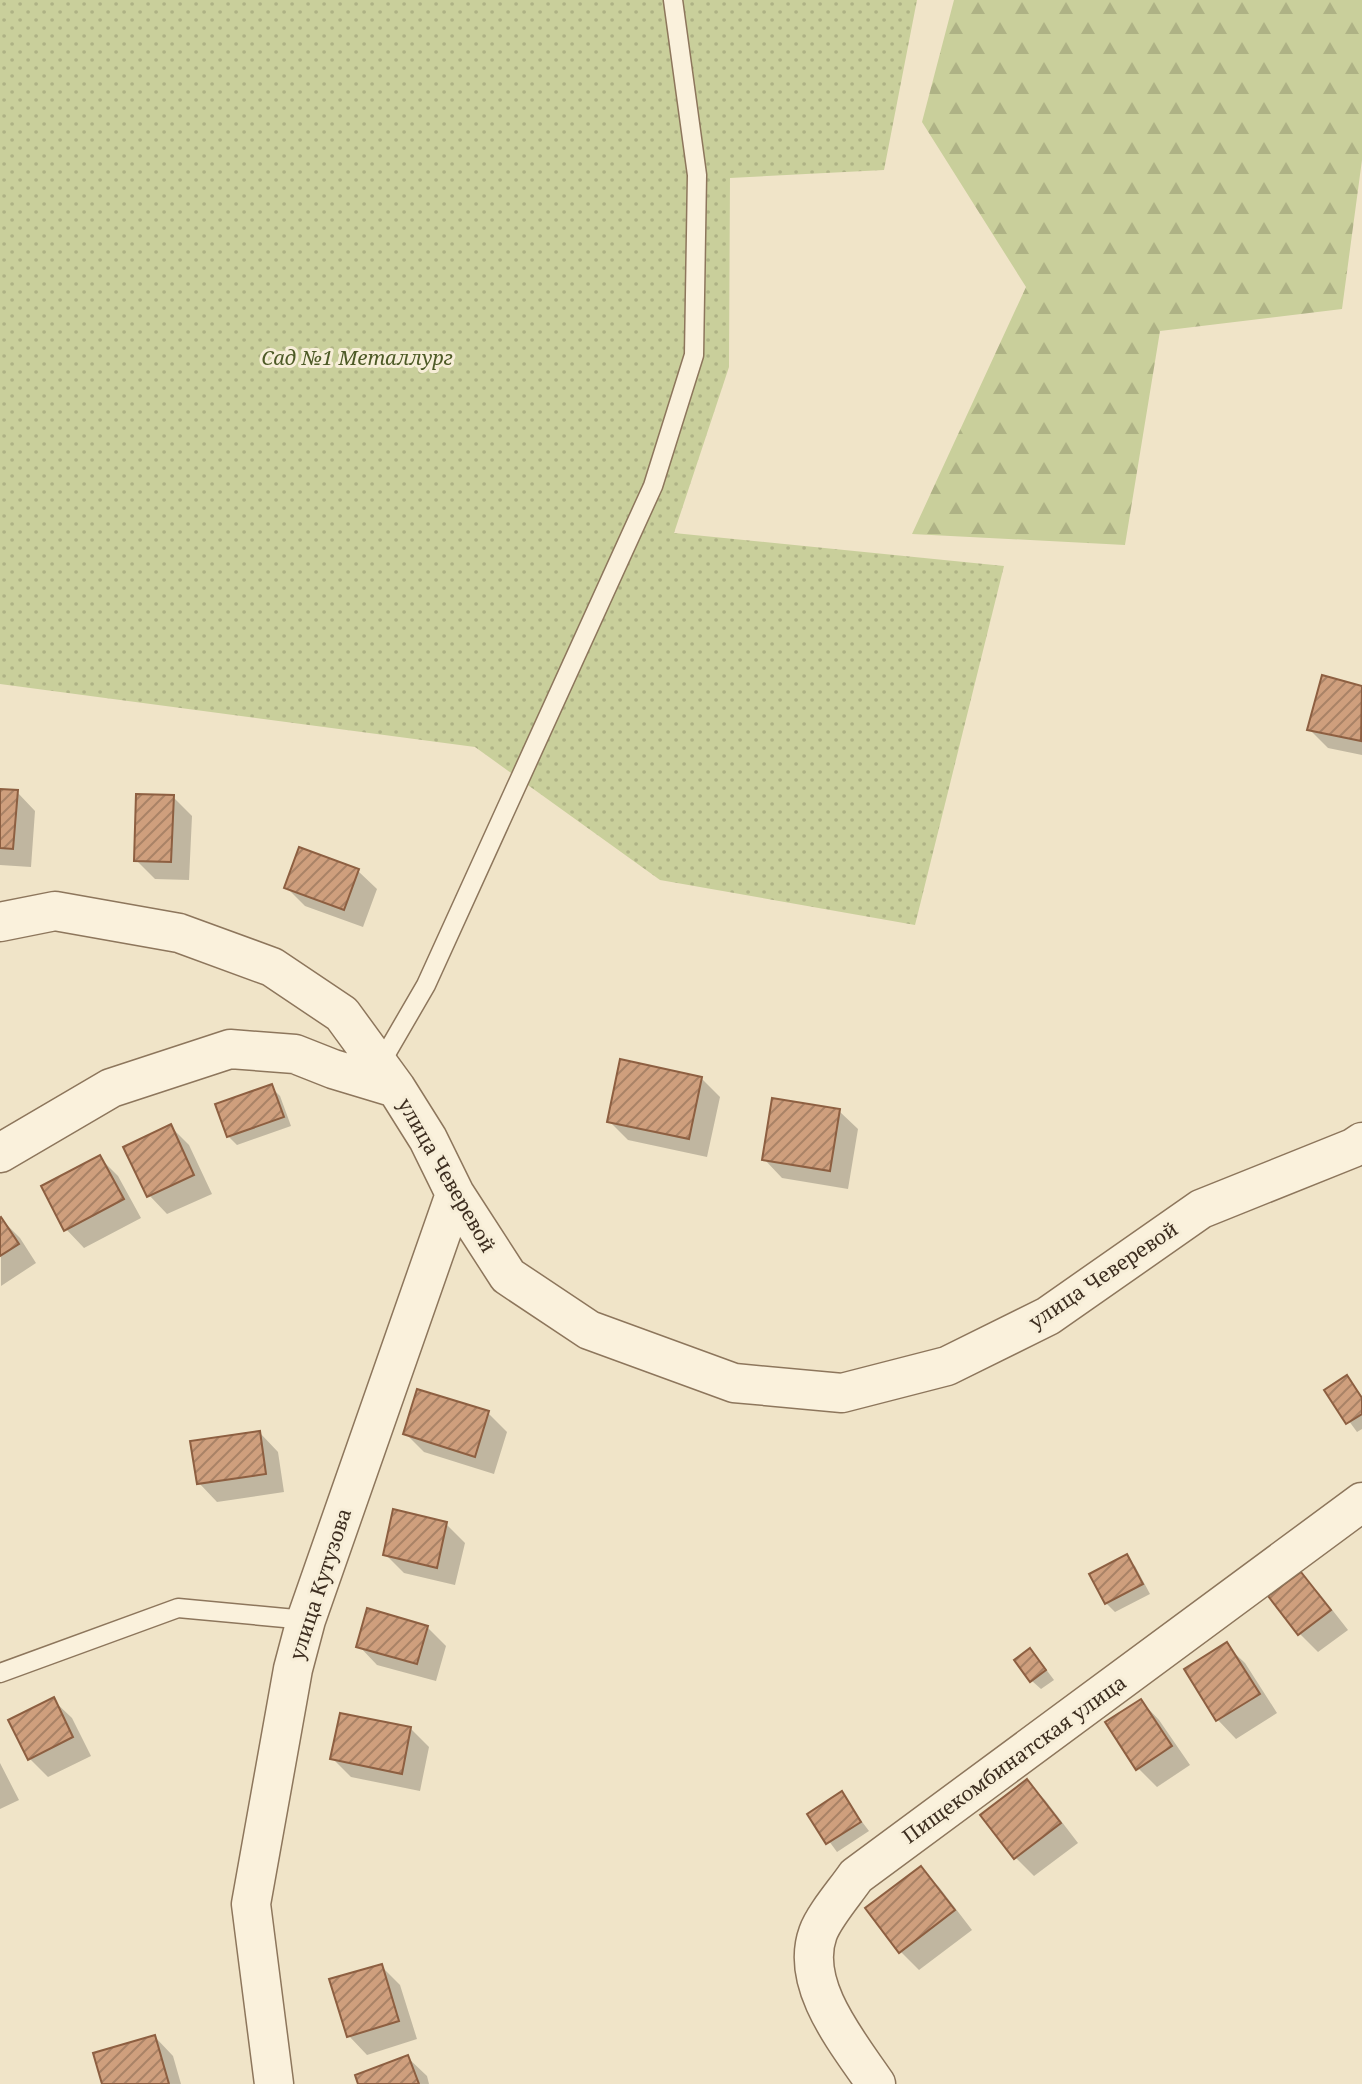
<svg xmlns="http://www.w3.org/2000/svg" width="1362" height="2084" font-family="'Noto Serif',serif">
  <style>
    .grass { fill: url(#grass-dots) }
    .forest { fill: url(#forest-firs) }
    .shadow { fill: #0003 }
    .building { fill: url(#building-hatch); stroke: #8d5f41; stroke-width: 2 }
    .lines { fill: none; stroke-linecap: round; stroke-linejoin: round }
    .lane-casing { stroke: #8d765c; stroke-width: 21 }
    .street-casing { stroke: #8d765c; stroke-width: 41 }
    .lane { stroke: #faf1dc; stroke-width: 18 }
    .street { stroke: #faf1dc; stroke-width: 38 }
    .labels { text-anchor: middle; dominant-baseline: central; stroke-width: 6; stroke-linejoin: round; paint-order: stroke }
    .park-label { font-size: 20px; font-style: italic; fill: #4d5a26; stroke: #f7eed8 }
    .street-label { font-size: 20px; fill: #3d2e20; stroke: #f7eed8 }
  </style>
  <defs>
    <pattern id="grass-dots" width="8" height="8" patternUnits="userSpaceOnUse" patternTransform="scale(2)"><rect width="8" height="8" fill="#c9cf9b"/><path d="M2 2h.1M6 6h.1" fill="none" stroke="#aeb285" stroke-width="1.8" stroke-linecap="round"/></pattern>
    <pattern id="forest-firs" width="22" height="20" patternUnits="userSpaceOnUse" patternTransform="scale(2)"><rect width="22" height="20" fill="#c9cf9b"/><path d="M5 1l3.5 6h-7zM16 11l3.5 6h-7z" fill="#aeb285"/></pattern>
    <pattern id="building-hatch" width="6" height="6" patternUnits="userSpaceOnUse" patternTransform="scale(2)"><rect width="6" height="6" fill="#cf9f7d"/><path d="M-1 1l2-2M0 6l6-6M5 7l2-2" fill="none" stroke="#a98266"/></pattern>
  </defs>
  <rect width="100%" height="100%" fill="#f0e4c8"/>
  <path class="grass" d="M0,0H917L884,170L730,178L729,367L674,533L1004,566L915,925L660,880L475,747L0,684Z"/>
  <path class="forest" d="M954,0H1362V160L1342,309L1160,331L1125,545L912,534L1026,287L922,122Z"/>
  <path class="shadow" d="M1323,678L1362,688V755L1328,748L1310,730Z
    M0,791L17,792L35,811L31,867L0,865Z
    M173,797L192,816L189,880L155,879L136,860Z
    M358,871L377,889L363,927L305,906L287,888Z
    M701,1078L720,1097L707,1157L628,1140L609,1121Z
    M271,1087L280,1096L291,1126L237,1145L228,1136Z
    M839,1111L858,1129L848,1189L782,1178L764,1159Z
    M171,1127L189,1145L212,1194L167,1214L149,1195Z
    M100,1158L118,1176L141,1218L84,1248L66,1229Z
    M1,1219L20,1238L36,1263L1,1286Z
    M1347,1378L1362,1396V1429L1357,1432L1327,1391Z
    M488,1413L507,1432L494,1474L424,1452L406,1434Z
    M260,1433L278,1452L284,1492L217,1502L199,1483Z
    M446,1524L465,1543L455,1585L404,1573L385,1554Z
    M1126,1557L1135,1566L1150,1594L1115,1612L1106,1603Z
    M1300,1574L1319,1593L1348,1630L1318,1652L1300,1634Z
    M427,1627L446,1646L436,1681L377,1665L359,1646Z
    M1226,1645L1245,1663L1277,1713L1236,1739L1218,1720L1186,1670Z
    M1039,1660L1054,1680L1041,1689L1032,1681Z
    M53,1700L72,1718L91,1756L48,1777L29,1758Z
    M1141,1701L1159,1720L1190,1765L1157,1787L1138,1768Z
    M410,1728L429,1747L420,1791L351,1777L332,1758Z
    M0,1763L19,1800L0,1809Z
    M1027,1782L1045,1800L1078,1843L1034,1876L1015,1857Z
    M841,1794L869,1831L837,1852L810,1815Z
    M920,1868L939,1887L972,1930L919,1970L901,1952Z
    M381,1966L400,1985L417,2039L367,2055L349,2036Z
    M155,2037L173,2056L181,2084H104Z
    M408,2058L427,2076L429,2084H360Z"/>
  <path class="building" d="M1322,675L1362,686L1361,741L1307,730Z
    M0,789L18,790L13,849L0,848Z
    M136,794L174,795L171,862L134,861Z
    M299,847L359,869L344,910L284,888Z
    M620,1059L702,1077L689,1139L607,1122Z
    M272,1084L284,1117L227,1137L215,1104Z
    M772,1098L840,1109L830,1171L762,1160Z
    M171,1124L194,1175L147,1197L123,1147Z
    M100,1155L124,1199L64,1231L41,1186Z
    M1,1217L19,1244L0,1256V1218Z
    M1347,1375L1362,1398V1414L1346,1424L1324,1390Z
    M417,1389L489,1411L475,1457L403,1434Z
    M260,1431L266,1474L197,1484L190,1441Z
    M393,1509L447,1522L437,1568L383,1555Z
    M1127,1554L1143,1584L1105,1604L1089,1574Z
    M1301,1572L1331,1610L1298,1635L1268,1596Z
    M367,1608L428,1626L417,1664L356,1647Z
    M1227,1642L1260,1694L1216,1721L1184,1669Z
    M1030,1648L1046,1670L1030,1682L1014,1660Z
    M54,1697L73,1737L28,1760L8,1720Z
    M1141,1699L1172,1746L1136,1770L1105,1722Z
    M340,1713L411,1727L402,1774L330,1759Z
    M1027,1779L1061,1823L1014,1859L980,1815Z
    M842,1791L861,1822L826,1844L807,1814Z
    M921,1866L955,1910L899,1953L865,1908Z
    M382,1964L399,2021L347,2037L329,1979Z
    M155,2035L169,2084H102L93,2053Z
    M408,2055L419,2084H358L355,2075Z"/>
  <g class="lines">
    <defs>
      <path id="lane" d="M379,1066L426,985L653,486L694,355L697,175L673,0
        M0,1673L178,1608L306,1620"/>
      <path id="street" d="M0,922L55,911L179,933L272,967L342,1014L396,1088L428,1139L455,1194L508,1276L589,1330L734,1383L842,1393L947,1366L1048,1316L1201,1209L1353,1148L1362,1142
        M0,1153L111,1088L230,1049L295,1054L333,1069L396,1088
        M274,2084L251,1904L293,1669L306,1620L455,1194
        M876,2084C849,2044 799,1985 818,1933C824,1916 845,1892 856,1876L1362,1502"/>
    </defs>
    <use href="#lane" class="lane-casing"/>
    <use href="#street" class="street-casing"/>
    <use href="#lane" class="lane"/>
    <use href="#street" class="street"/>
  </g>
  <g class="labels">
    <g class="park-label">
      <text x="357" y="357">Сад №1 Металлург</text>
    </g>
    <g class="street-label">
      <text transform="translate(447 1175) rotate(60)">улица Чеверевой</text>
      <text transform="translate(1103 1275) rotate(-34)">улица Чеверевой</text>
      <text transform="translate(320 1584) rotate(-72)">улица Кутузова</text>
      <text transform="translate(1014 1759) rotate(-36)">Пищекомбинатская улица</text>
    </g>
  </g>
</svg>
